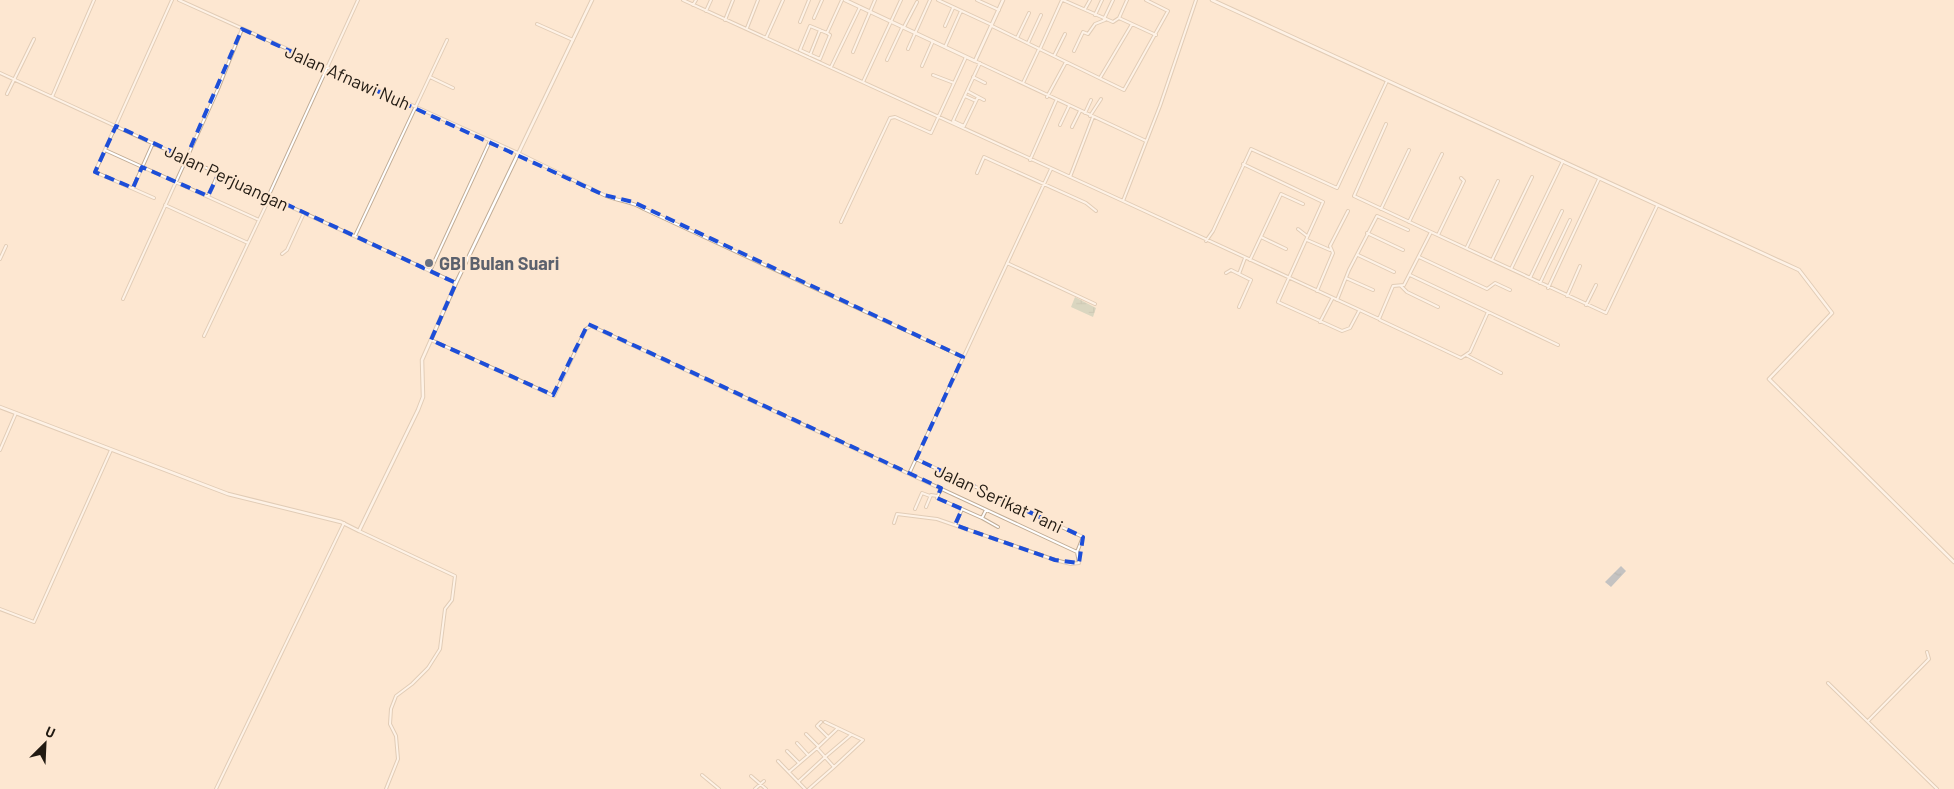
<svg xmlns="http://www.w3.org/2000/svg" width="1954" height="789" font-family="Barlow,sans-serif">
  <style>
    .wetland { fill: url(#wetland-marsh) }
    .water { fill: url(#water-ripples) }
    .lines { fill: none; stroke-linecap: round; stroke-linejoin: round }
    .pedestrian-casing { stroke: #c0ac96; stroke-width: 4 }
    .minor-casing { stroke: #c0ac96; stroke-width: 4 }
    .tertiary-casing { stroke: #c0ac96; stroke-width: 4.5 }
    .pedestrian { stroke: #fff; stroke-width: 2 }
    .minor { stroke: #fff; stroke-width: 2 }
    .tertiary { stroke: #fff; stroke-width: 2.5 }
    .marked { fill: none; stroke: #1d4ed8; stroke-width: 4; stroke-dasharray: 10 6; stroke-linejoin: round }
    .worship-dot { fill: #6b7280; stroke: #fde7d1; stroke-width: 2 }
    .labels { text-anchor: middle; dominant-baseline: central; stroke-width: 4.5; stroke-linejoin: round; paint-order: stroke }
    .street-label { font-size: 18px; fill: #211a12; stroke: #fde7d1 }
    .worship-label { font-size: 18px; font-weight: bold; fill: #5b616d; stroke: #fde7d1; text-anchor: start }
  </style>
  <defs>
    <pattern id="wetland-marsh" width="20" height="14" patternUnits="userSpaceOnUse" patternTransform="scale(1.25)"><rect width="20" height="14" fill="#b0c2ac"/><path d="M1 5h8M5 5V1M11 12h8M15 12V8" fill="none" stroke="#97a693"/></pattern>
    <pattern id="water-ripples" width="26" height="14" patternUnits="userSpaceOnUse" patternTransform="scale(1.25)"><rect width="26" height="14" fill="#7e96ad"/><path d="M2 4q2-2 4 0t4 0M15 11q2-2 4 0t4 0" fill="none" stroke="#677a8b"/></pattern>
  </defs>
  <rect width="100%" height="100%" fill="#fde7d1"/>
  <path class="wetland" d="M1075,297L1096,308L1093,317L1071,307Z"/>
  <path class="water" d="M1621,566L1626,571L1611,587L1605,582Z"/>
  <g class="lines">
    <defs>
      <path id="pedestrian" d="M0,450L16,413
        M0,609L34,622L111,450"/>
      <path id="minor" d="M179,0L518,153L604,195C619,202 630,200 644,209L963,357
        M683,0L1123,201L1160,106L1196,0
        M938,0L992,25
        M977,0L999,10
        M1063,0L1113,22L1119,18L1127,0
        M693,5L696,0
        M1085,9L1090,0
        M706,11L711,0
        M1095,15L1102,0
        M814,18L822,0
        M1119,18L1156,35
        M1104,19L1113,0
        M725,20L733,0
        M800,22L809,0
        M537,24L573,40
        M945,26L953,8
        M992,26L1124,90L1168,11L1146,0
        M904,27L917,2
        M747,28L758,0
        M827,33L830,35L820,59L800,50L810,26L827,33L842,0
        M766,38L783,0
        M1017,38L1029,13
        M1028,43L1041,15
        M945,47L961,11
        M908,49L930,0
        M1040,49L1062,0
        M1074,51L1083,32L1088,34L1095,24L1105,20
        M853,52L875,0
        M810,55L820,30
        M1054,56L1065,34
        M887,60L902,28
        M975,61L1146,141
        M922,66L933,41
        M831,67L860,7
        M0,73L456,283
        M933,75L954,83
        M430,77L453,88
        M973,77L985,83
        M1100,78L1132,24
        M863,82L901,0
        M1023,83L1039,49
        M967,91L984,100
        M7,94L34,39
        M965,96L976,101
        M52,97L94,0
        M978,97L964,126L953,121L980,63
        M1047,97L1066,62
        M1085,113L1091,100
        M1090,116L1101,99
        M1386,124L1354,196L1431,232
        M1060,125L1069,106
        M1072,127L1080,111
        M105,150L259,220
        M1030,160L1056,101
        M1243,164L1323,202L1278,302L1342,331L1350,328L1359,311
        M977,173L984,157L1086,203L1096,211
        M1070,177L1093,117
        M133,188L153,143
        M208,197L218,174
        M268,197L358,0
        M154,198L95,172L172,0
        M1123,201L1379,319L1393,286L1404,285L1431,232L1606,313L1657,206
        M165,205L248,243
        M1381,209L1409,150
        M841,222L890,118L895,117L931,133L966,57
        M1409,222L1442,154
        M1298,229L1307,236
        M1367,233L1403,250
        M1438,235L1464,181L1461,178
        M355,236L447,40
        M1261,237L1286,249
        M1307,240L1330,250
        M1206,241L1213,231L1251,149L1337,188L1387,81
        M1467,247L1498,181
        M282,254L287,250L304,213
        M1358,255L1394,272
        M1419,257L1487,289L1495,283L1510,290
        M0,259L6,246
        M1250,260L1281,194L1303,204
        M1492,260L1532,177
        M1007,263L1095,304
        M1511,269L1563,161
        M430,271L490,141
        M1226,273L1231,270L1251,280L1239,307
        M1239,274L1245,258
        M1410,275L1558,345
        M1346,278L1373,290
        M1530,278L1562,211
        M1540,283L1570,220
        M1401,286L1407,292L1438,307
        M1548,288L1599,179
        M1317,291L1333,253L1330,246L1348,211
        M1567,296L1580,266
        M123,299L218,89L242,29
        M1337,300L1349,270L1377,216L1408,230
        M1586,305L1596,285
        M1380,320L1461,358L1470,352L1488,312
        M1320,322L1332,299
        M204,336L269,199
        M431,340L554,396L586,329L591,326L1077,552L1079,563L1071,564L1055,560L937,519L897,514L894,523
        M1466,355L1501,373
        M916,459L1083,537L1077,552
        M909,474L1051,169
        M941,488L937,498L982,518
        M926,507L931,495L937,496
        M915,509L922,493L930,496
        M986,510L982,518L998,527
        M955,525L962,509
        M359,531L455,576L452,600L445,609L440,649L428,668L412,684L396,696L391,709L390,724L396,736L398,759L386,789
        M1828,683L1937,789
        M1868,721L1929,659L1927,652
        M821,722L817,726L828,737
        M825,722L863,740L834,767
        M806,734L818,746
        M797,743L808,755
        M817,748L837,729
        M787,751L799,763
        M778,761L805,789
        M789,772L817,748L825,757L798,782
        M702,775L719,789
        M751,776L766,789
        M216,789L344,523
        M755,789L764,781
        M809,789L834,767L825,757L851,735"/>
      <path id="tertiary" d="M845,0L975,61L1003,0
        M1212,0L1799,270L1832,313L1769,379L1954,562
        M0,407L228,494L341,522L359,531L418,410L423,397L422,360L456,283L592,0"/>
    </defs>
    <use href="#pedestrian" class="pedestrian-casing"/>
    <use href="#minor" class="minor-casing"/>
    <use href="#tertiary" class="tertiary-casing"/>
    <use href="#pedestrian" class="pedestrian"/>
    <use href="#minor" class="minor"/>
    <use href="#tertiary" class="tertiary"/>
  </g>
  <path d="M0 0H1954V789H0ZM242,29L604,195L633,202L963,357L916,459L1083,537L1079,563L1055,560L955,525L962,509L937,498L941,488L588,324L553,395L431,340L456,283L219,173L208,196L142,167L133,188L95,172L116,126L186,158Z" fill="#fde7d1" fill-opacity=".55" fill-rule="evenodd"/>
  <path class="marked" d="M242,29L604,195L633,202L963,357L916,459L1083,537L1079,563L1055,560L955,525L962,509L937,498L941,488L588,324L553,395L431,340L456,283L219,173L208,196L142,167L133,188L95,172L116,126L186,158Z"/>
  <circle class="worship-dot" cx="429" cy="263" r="5"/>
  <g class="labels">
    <g class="street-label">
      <text transform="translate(348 77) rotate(24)">Jalan Afnawi Nuh</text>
      <text transform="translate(227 177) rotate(25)">Jalan Perjuangan</text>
      <text transform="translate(999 498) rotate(25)">Jalan Serikat Tani</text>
    </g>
    <g class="worship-label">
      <text x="439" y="263">GBI Bulan Suari</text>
    </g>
  </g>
  <g transform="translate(45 744) rotate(24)" stroke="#fde7d1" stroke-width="4" paint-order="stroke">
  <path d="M0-4L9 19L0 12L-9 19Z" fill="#211a12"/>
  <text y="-8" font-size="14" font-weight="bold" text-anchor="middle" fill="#211a12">U</text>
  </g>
</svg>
